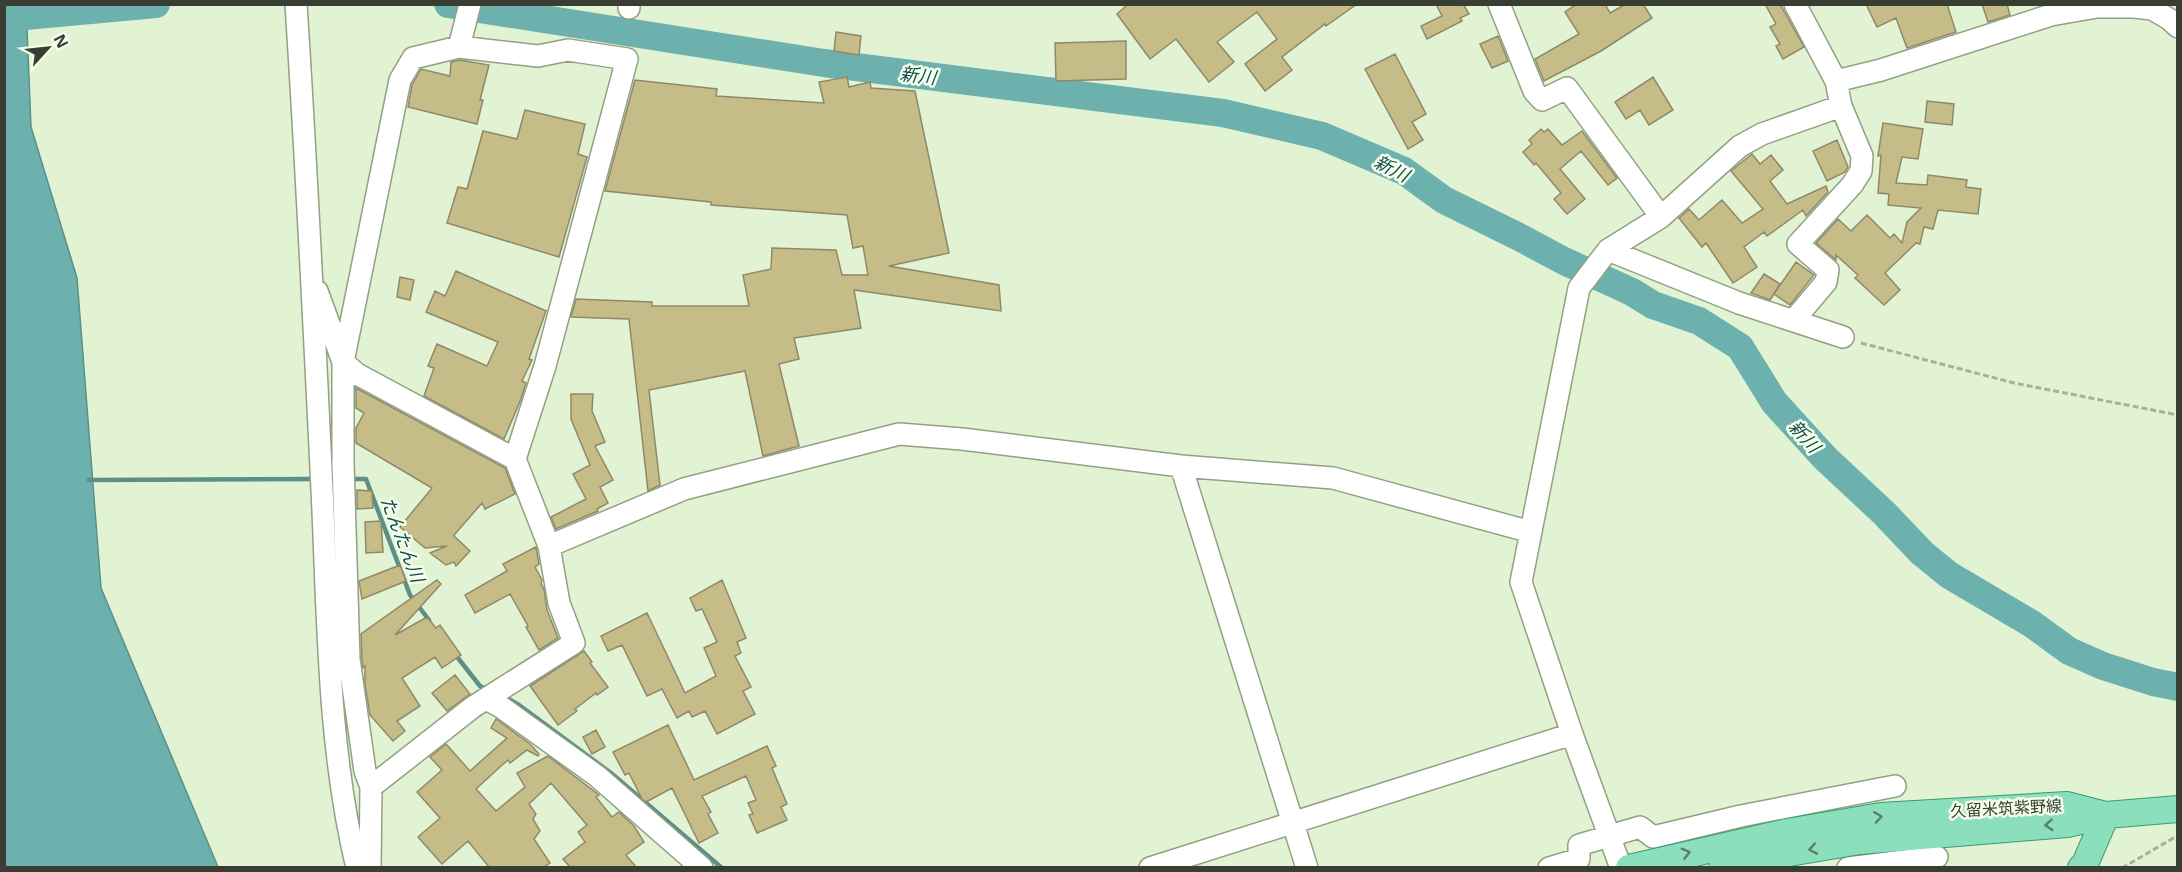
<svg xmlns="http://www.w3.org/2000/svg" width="2182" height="872" font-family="'Open Sans','Noto Sans JP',sans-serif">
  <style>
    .water { fill: #6db1ae; stroke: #5d8f89; stroke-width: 1.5 }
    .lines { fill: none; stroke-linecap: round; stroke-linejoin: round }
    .stream { stroke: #5d8f89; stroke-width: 4.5 }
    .river { stroke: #6db1ae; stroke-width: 28 }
    .building { fill: #c5bc88; stroke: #8f8969; stroke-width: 1.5 }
    .minor-casing { stroke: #91a183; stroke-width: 24 }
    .major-casing { stroke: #3d9970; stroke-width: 28 }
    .path { stroke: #a4b299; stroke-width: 3; stroke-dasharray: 6 3; stroke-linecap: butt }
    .minor { stroke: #fff; stroke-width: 21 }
    .major { stroke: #8cdfbd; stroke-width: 26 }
    .oneway { stroke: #5a7f6a }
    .labels { text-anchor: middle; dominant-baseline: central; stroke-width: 5; stroke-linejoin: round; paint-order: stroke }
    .street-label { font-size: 16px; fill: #383f32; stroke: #f4feeb }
    .water-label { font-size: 18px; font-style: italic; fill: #0d4c4a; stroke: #f4feeb }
  </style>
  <rect width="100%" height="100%" fill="#e2f3d3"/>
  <path class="water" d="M26,4L31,127L77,278L101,588L218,867H5L4,5Z"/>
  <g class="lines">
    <path class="stream" d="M350,479H366L410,595L429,620
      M89,480L315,479
      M454,653L480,686L489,690
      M505,697L519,705L611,773L722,868"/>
    <path class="river" d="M448,4L824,63L1223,113L1322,136L1404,171L1444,200L1521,238L1564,261L1632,292L1653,305L1699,321L1740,347L1774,402L1825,458L1885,514L1922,553L1949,575L2032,624L2069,651L2103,666L2153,682L2178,687
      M4,18L156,4"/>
  </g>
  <path class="building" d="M1128,4H1357L1326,26L1325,24L1282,57L1292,70L1265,91L1245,64L1277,39L1257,12L1217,42L1234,62L1209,82L1176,39L1150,59L1117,14Z
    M1436,4H1463L1469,14L1460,18L1462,21L1427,39L1421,26L1442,16Z
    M1577,4H1605L1610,13L1626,4H1643L1652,18L1601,51L1544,81L1535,59L1579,34L1565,12Z
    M1765,4H1780L1804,47L1783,59L1776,46L1780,44L1770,27L1776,24Z
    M1866,4H1947L1956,32L1907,48L1896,18L1877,27Z
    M1982,4H2007L2010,15L1988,22Z
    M836,32L861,36L859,55L834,51Z
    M1498,36L1508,61L1492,68L1480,44Z
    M1126,41V79L1056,81L1055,43Z
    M1395,54L1426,114L1412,122L1423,140L1408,149L1365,69Z
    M460,60L489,65L480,100H483L477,124L408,107L412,85L421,69L450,76L451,62Z
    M847,77L849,87L870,82L871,88L915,91L949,253L889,266L999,285L1001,311L854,290L861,328L794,338L799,359L779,364L799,446L763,456L745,371L649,390L660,485L648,491L629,319L571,317L576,299L652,302V306H749L743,275L771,269L772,248L836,250L842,275H868L863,246L853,248L847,215L711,205V202L605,191L635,80L717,89L716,96L824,103L819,82Z
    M1653,77L1673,110L1649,125L1640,110L1626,119L1615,102Z
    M1927,101L1954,104L1952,125L1925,122Z
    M525,110L585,124L578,154L587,157L559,257L447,223L458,187L467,189L483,131L517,139Z
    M1883,123L1923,129L1918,159L1902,157L1896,183L1927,185L1928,175L1967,180L1966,187L1981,189L1978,214L1938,210L1933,229L1924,227L1920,244L1916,243L1885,273L1900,290L1884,305L1855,278L1858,275L1836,255V260L1816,243L1838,219L1851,231L1867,215L1890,238L1894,234L1902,243L1907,222L1921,208L1888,205L1889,194L1878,193L1881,155L1878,156Z
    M1541,129L1544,132L1548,129L1562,145L1582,131L1617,178L1608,185L1581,151L1560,169L1585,199L1567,214L1554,199L1561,193L1536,163L1534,165L1523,152L1532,144L1529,140Z
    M1837,140L1848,167L1845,172L1827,181L1813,151Z
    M1752,154L1760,164L1771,155L1783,170L1770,181L1787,204L1826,186L1828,192L1806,216L1803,210L1767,236L1764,232L1744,247L1757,267L1733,283L1706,243L1702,247L1679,218L1689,209L1699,220L1722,200L1742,223L1763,209L1731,171Z
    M1796,262L1814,275L1790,305L1774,294Z
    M456,271L546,311L529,359L532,360L522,381L526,383L521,399L504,439L424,396L434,368L428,366L437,344L487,366L498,342L426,312L435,291L445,296Z
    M1764,274L1780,284L1770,300L1751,293Z
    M400,277L414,280L410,300L397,297Z
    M356,388L505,468L515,494L485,509L482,503L455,534L454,536L470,551L456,566L454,562L446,565L430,553L447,546L425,548L400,527L432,488L356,443V428L364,413L356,408Z
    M571,394H593L592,411L605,442L595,446L613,480L600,487L608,503L597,509L598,511L556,529L551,517L586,499L573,474L590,465L571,419Z
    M357,490L372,491L373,508L357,509Z
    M381,521L383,552L366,553L365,522Z
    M536,547L539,564L535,567L542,580L541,584L544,589L547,610L558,638L539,650L526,627L528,626L510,594L475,613L465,595L507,571L503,564Z
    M400,565L406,581L362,599L359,581Z
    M437,580L441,584L395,635L427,617L436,628L440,625L461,655L442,668L435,657L402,678L420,706L397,721L405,731L393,741L370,715L365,684V666L363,668L362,661L361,634Z
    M722,580L746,638L737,642L741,653L735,656L751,687L743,691L755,714L717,734L705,711L692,717L689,711L677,718L662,689L647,696L622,645L608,651L601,636L647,613L685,693L716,676L704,648L717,642L702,609L696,611L690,598Z
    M584,651L592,662L590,663L608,687L597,695L596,693L575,709L577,711L558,725L530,686Z
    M455,675L470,694L447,711L432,693Z
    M496,719L530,744L539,754L538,756L527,750L510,763L508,760L501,766L476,789L496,811L525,787L517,773L548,756L599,795L596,797L612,817L619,812L634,826L644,842L626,855L636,867H570L563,859L585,842L578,832L587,825L551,783L529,804L536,814L533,819L540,831L534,839L550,863L544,867H489L468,841L442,864L418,837L440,818L417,792L442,770L430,757L446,744L470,771L507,738L491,728Z
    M668,725L694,780L767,746L776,766L772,768L787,804L781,807L787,820L757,833L749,815L753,814L748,803L756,800L746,776L702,796L711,812L708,814L718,833L699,843L672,788L646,802L642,799L629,773L625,775L613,752Z
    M596,730L605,747L592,754L583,737Z"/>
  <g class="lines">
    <defs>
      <path id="minor" d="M296,4C307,173 315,342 323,511C328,630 329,752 357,868
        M1499,4L1534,91L1542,100L1567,88L1661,217
        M629,8V4
        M459,47L470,4
        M1836,81L1881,70L2051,15L2097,7H2134L2152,9L2169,19L2178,27
        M1608,250L1739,303L1843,337
        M317,291L343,362V463L349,659L365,771L371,787
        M1793,321L1826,282L1828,270L1798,244L1852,185L1861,171L1862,156L1841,106L1836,81L1795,4
        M1181,466L1307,868
        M549,546L684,489L899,434L962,439L1181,466L1333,478L1531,532
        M486,699L501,707L597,776L702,868
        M370,868L371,787L473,707L574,643L559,603L549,546L515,459L545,366L627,59L568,50L538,56L459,47L413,58L400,80L343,362L357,374L515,459
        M1150,868L1572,734
        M1549,868L1579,859V845L1640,827L1653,837L1741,816L1895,786
        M1621,868L1572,734L1521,582L1579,288L1608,250L1661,217L1740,146L1762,134L1841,106
        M1848,868L1937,857"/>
      <path id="major" d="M1629,868L1787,832L1881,816L2067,805L2106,815
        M1722,868L1759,858L1860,841L2067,824L2106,815L2178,809
        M2081,868L2085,864L2106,815"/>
    </defs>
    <use href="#minor" class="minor-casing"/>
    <use href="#major" class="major-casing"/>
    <path class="path" d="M1861,343L2014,383L2178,415
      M2122,868L2177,836L2178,839"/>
    <use href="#minor" class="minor"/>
    <use href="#major" class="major"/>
  </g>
  <defs><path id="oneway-chevron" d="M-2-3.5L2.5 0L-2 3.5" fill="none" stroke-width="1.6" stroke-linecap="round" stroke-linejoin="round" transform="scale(1.5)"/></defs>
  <g class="oneway">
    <use href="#oneway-chevron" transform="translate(1878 817) rotate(-8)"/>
    <use href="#oneway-chevron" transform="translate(2049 825) rotate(176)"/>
    <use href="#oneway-chevron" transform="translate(1813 849) rotate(170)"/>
    <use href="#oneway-chevron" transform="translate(1686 853) rotate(-14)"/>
  </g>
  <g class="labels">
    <g class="street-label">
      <text transform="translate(2006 808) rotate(-3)">久留米筑紫野線</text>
    </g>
    <g class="water-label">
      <text transform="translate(918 75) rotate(7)">新川</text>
      <text transform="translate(1392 168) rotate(27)">新川</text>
      <text transform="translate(1805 436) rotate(48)">新川</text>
      <text transform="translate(403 539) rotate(69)">たんたん川</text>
    </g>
  </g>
  <rect width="2182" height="872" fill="none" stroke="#383f32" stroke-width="12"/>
  <g transform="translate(48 48) rotate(63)" stroke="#f4feeb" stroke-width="4.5" paint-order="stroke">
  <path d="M0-4.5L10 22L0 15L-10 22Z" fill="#383f32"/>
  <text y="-9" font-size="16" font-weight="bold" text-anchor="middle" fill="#383f32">N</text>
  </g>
</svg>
